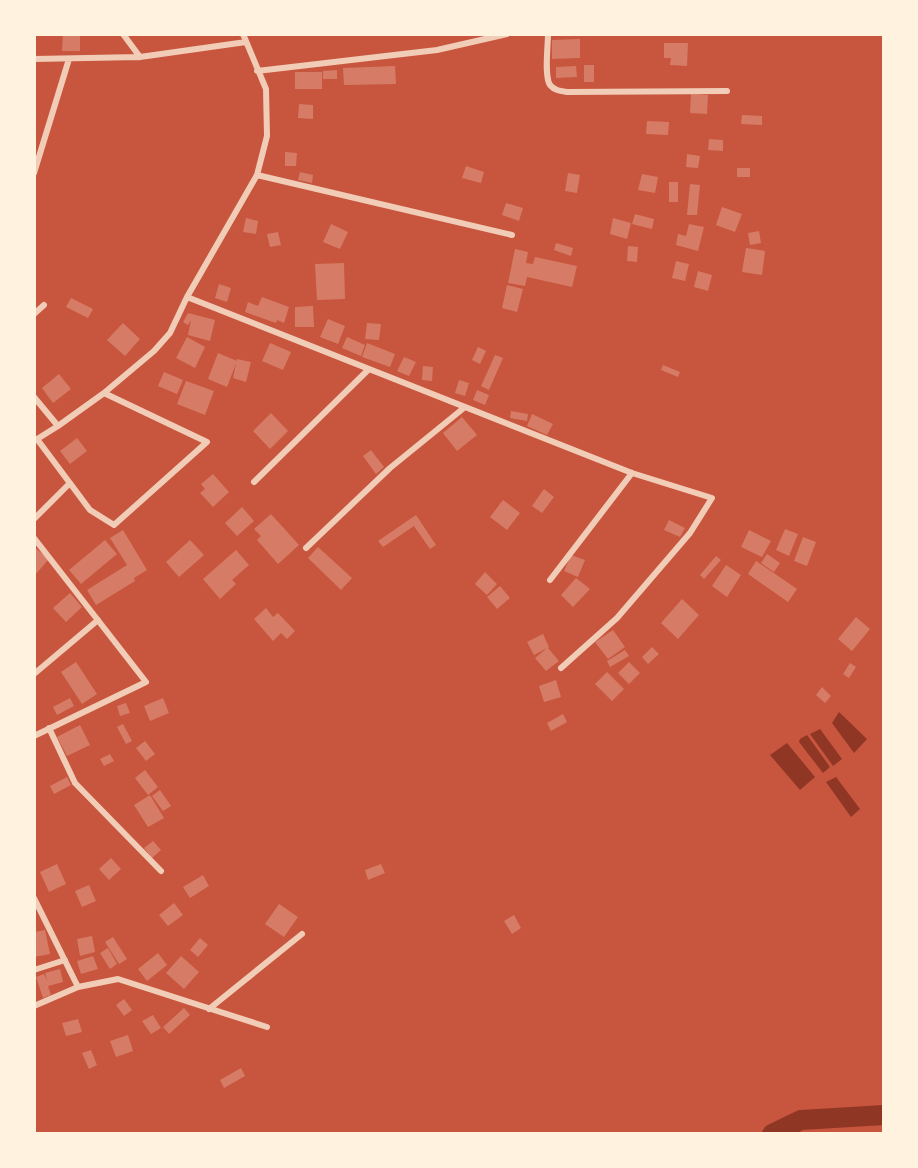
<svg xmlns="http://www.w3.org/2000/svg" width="918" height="1168" font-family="'Asap Condensed',sans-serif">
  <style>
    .water { fill: #8f3625 }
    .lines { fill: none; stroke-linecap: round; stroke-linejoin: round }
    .river { stroke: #8f3625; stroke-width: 20 }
    .building { fill: #d67c66 }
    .minor { stroke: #f1ccb7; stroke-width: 6 }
  </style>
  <rect width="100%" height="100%" fill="#c8553d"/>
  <path class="water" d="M839,712L867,739L854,753L832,723Z
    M820,729L842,759L833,766L810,734Z
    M807,735L830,767L823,773L799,742L800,739Z
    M787,743L815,777L800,790L770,755Z
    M836,777L860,809L851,817L826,782Z"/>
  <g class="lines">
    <path class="river" d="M772,1134L801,1120L884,1115"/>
  </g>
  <path class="building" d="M63,34H80V51H62Z
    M580,39V58L552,59V40Z
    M664,43H688L687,66L670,65L671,58H664Z
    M584,65H594V82H584Z
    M395,66L396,84L344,85L343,68Z
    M576,66L577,77L556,78V67Z
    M337,70V79H323V71Z
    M295,72H322V89H295Z
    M691,94L708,95L707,114L690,113Z
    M299,104L313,105V119L298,118Z
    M742,115L762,116V125L741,124Z
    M647,121L669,122L668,135L646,134Z
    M709,139L723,140V151L708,150Z
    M285,152L297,153L296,166H285Z
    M687,154L700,156L698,168L686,167Z
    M466,166L484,172L481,183L462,178Z
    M737,168H750V177H737Z
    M300,172L313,175L312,183L298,180Z
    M568,173L580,175L577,193L565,191Z
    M642,174L658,177L655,193L638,190Z
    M669,182H678V202H669Z
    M690,184L700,185L697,215H687Z
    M506,203L523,208L519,221L502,215Z
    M722,207L742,214L735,232L716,225Z
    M635,214L654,219L652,229L632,224Z
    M246,218L258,221L256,234L243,232Z
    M613,218L631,223L627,239L610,234Z
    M331,224L348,232L340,249L323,242Z
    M689,224L704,227L698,251L676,245L678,234L686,236Z
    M759,231L761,243L750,245L748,233Z
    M278,232L281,245L270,247L267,234Z
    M556,243L573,248L571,256L554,250Z
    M628,246L638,247L637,262L627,261Z
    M746,248L765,251L762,275L742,272Z
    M515,249L528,252L526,263L533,264L535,257L577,266L572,287L527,277L525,286L508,283Z
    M676,261L689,264L685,281L672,278Z
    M344,263L345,299L317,300L315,264Z
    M698,271L712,275L708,291L694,287Z
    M219,284L231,288L227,302L215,298Z
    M507,285L523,289L517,312L502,308Z
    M262,297L289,307L284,323L277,320L276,323L245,312L248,302L258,306Z
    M71,298L93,309L88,318L66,307Z
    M313,306L314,327H295V307Z
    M188,313L215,320L210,341L188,335L191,320L188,325L183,322Z
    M328,319L345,326L338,344L320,337Z
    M123,323L140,339L125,356L107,340Z
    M367,323L381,324L379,340L365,339Z
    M187,337L205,347L195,368L176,358Z
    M347,337L365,345L361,356L342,348Z
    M270,343L291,352L283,370L262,361Z
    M367,343L395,354L390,367L362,357Z
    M478,347L486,351L480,364L472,360Z
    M218,353L237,361L227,387L208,379Z
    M495,355L503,358L489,390L481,386Z
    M404,357L416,362L409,376L397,371Z
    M237,359L251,362L246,382L233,378Z
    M663,365L680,372L678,377L661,370Z
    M423,366L433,367L432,381L422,380Z
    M164,372L183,380L177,394L158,386Z
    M59,374L71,389L53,403L42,388Z
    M459,380L469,383L465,396L455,393Z
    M186,381L214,391L205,415L177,404Z
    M477,390L489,395L485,405L473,400Z
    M511,411L528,414L527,421L510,418Z
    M271,413L288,431L270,449L253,431Z
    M532,414L553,424L547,435L527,426Z
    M462,417L477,435L457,451L443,433Z
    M77,438L87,451L70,464L60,451Z
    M371,450L384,467L376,474L363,456Z
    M213,474L229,492L213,507L200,493L205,489L201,484Z
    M544,489L554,497L542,513L532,506Z
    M503,500L520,513L507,530L490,517Z
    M242,507L254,521L237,536L225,523Z
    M271,514L299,545L278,564L257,540L261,536L254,529Z
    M416,515L436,545L430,549L414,526L383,547L378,541Z
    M669,520L685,528L680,537L664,530Z
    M785,529L798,534L789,556L776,550Z
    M123,530L147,570L134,578L135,581L96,605L87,590L127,565L110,538Z
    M749,530L771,541L762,557L741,547Z
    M803,537L816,542L807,566L794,561Z
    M105,540L117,554L81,584L69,570Z
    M190,540L204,555L179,577L166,562Z
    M34,547L49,559L34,576Z
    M318,547L352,578L341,590L308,558Z
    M236,550L249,565L232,580L236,584L220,599L203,579Z
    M767,554L780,563L774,572L761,563Z
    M571,555L585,560L578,577L564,571Z
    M716,556L721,560L704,579L700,575Z
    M756,561L797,589L788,602L748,574Z
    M726,565L741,575L727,597L712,586Z
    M485,572L497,584L487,595L475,584Z
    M576,578L590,589L573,607L561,595Z
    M500,586L510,598L497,609L487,597Z
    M70,593L82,607L66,622L53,608Z
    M682,599L699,615L678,639L661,623Z
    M266,608L273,617L278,613L295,631L287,639L281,633L273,641L254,619Z
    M856,617L870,629L852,651L838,639Z
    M613,630L625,647L608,659L595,642Z
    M543,634L549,647L548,648L559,661L546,671L535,658L547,648L534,655L527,642Z
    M652,647L659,654L648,664L642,657Z
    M625,650L629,656L610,667L607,661Z
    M76,662L97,694L82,704L61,672Z
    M629,662L640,673L629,684L618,673Z
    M850,663L856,667L849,678L843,674Z
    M607,672L624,689L612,701L595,684Z
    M556,680L561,697L544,702L539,686Z
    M822,687L831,696L825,703L816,695Z
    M70,698L74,706L57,715L53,707Z
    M163,698L169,713L150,721L144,706Z
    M126,703L130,713L120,716L117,706Z
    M563,714L567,722L551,731L547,723Z
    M123,724L132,741L126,744L117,727Z
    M80,725L90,745L67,756L57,737Z
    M145,741L155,754L146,761L136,748Z
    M110,754L114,761L104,766L100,759Z
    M145,770L158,787L148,795L135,778Z
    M67,777L71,785L54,794L50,786Z
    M160,790L171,806L163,811L152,796Z
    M150,795L164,818L148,827L134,805Z
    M153,841L161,850L152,858L144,848Z
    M111,858L121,869L109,880L99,869Z
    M57,864L66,884L49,892L40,872Z
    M381,864L385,873L368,880L365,870Z
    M203,875L209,886L190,898L183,887Z
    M89,885L96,901L82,907L75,891Z
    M174,903L183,915L168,926L159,915Z
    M279,904L298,917L284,937L265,924Z
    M514,915L521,928L512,934L504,921Z
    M45,930L50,954L34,957V932Z
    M92,936L95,952L80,956L77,939Z
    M113,937L127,959L119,964L105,942Z
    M200,938L208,945L198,957L190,950Z
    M108,948L117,964L110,969L100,953Z
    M158,953L167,965L147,981L138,969Z
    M93,956L98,969L81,974L77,961Z
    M181,956L199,972L184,989L166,973Z
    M60,969L63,982L48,986L51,995L43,998L36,977L44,974L47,981L45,973Z
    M124,999L132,1010L124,1016L116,1005Z
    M184,1008L190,1015L169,1034L163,1027Z
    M153,1015L161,1028L151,1034L142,1021Z
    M78,1019L82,1032L66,1036L62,1023Z
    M128,1035L133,1051L116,1057L110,1041Z
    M91,1050L97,1065L89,1069L82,1053Z
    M241,1068L245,1076L224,1088L220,1080Z"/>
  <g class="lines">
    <path class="minor" d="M123,34L140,57
      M548,34C548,46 544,76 550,85C555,91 561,91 568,92L727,91
      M34,59L140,57L246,42
      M257,71L437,50L507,34
      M34,173L69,59
      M257,175L512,235
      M187,297L632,473L712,498L690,533L617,618L561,668
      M34,314L44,305
      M34,397L58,426L34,441
      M58,426L104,393L154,351L170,333L187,297L257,175L267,136L266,89L243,34
      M37,439L90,510L114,525L207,442L104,393
      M254,482L369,369
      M34,519L70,483
      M34,538L146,682L34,736
      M306,548L390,468L465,407
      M550,580L632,473
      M34,674L98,620
      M49,728L75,783L161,871
      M34,898L78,987L34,1006
      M34,970L65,960
      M78,987L118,979L267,1027
      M209,1009L302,934"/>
  </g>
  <rect width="918" height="1168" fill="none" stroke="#fff3e0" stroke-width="72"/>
</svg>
